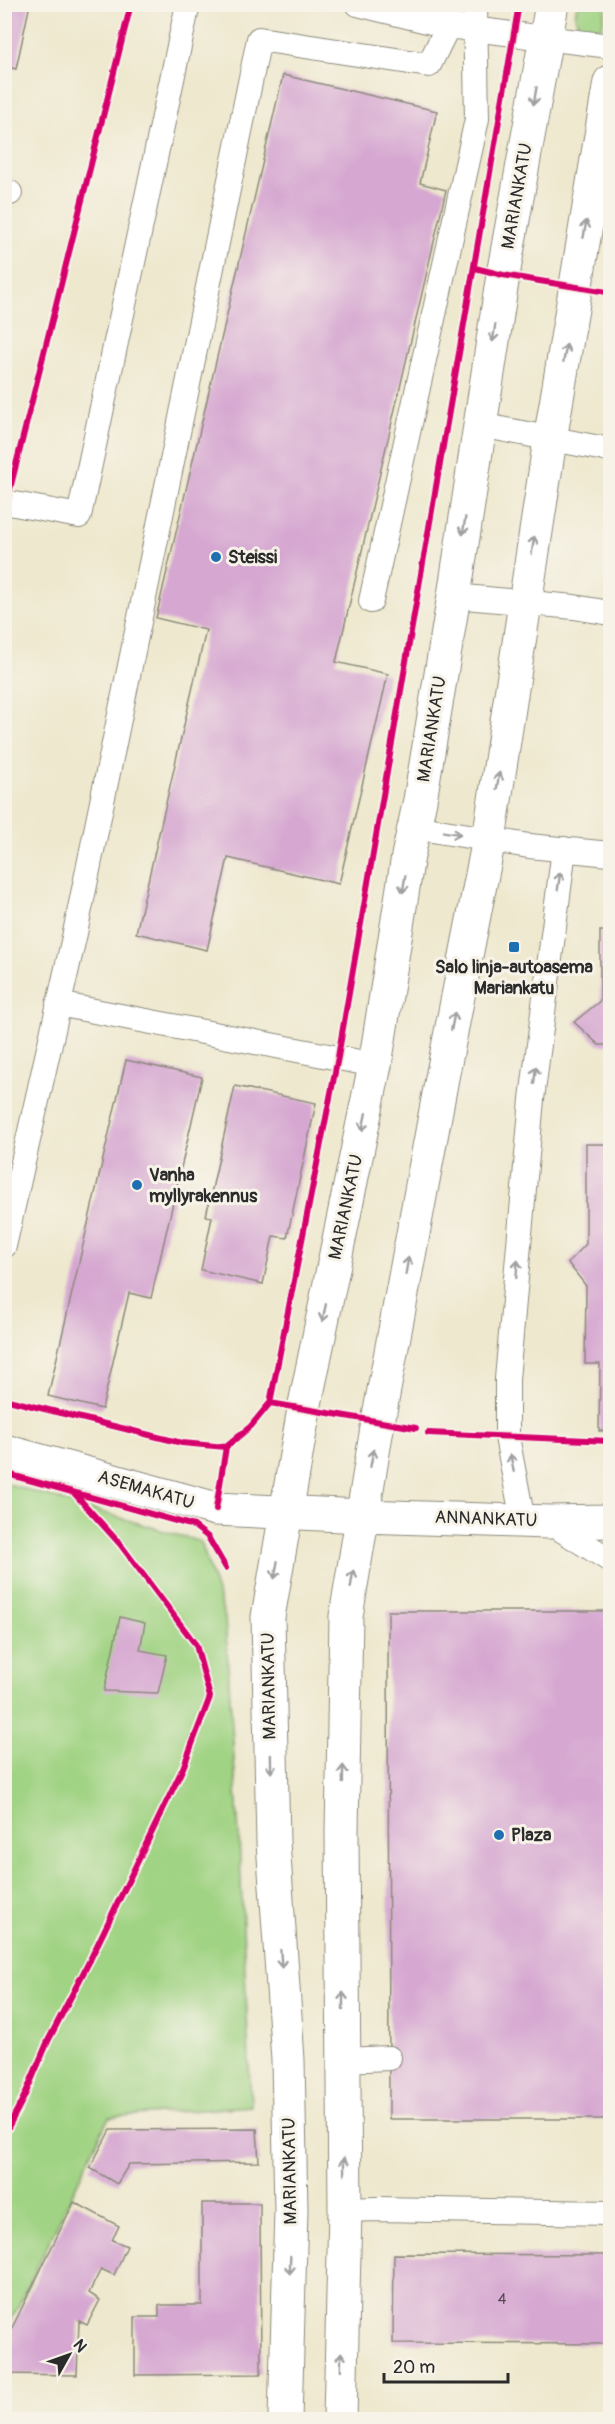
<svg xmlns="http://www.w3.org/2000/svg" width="615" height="2424" font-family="Pangolin,sans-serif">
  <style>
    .green { fill: #a0d383; stroke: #667f57; stroke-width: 1.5 }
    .building { fill: #d6a7d1 }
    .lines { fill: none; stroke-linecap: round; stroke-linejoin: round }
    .service-casing { stroke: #8c8a7c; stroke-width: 26 }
    .minor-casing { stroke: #8c8a7c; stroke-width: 35 }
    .secondary-casing { stroke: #8c8a7c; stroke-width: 35 }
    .service { stroke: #fff; stroke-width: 24 }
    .minor { stroke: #fff; stroke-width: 33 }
    .secondary { stroke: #fff; stroke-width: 33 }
    .cycleway-casing { stroke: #f7f3e8; stroke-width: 10 }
    .cycleway { stroke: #d6006c; stroke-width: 6 }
    .oneway { stroke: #a0a0a0 }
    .poi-dot { fill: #1f6fb2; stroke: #f7f3e8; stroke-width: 2 }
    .labels { text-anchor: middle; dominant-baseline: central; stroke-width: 6; stroke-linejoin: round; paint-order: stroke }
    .number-label { font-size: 15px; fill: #564a54 }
    .street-label { font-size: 18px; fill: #2b2b2b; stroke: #f7f3e8 }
    .poi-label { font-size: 18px; font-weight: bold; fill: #2b2b2b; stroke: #f7f3e8; text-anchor: start }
  </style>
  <rect width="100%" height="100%" fill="#f7f3e8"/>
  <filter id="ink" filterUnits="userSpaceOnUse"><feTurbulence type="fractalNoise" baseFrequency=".0167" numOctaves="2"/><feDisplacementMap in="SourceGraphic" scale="12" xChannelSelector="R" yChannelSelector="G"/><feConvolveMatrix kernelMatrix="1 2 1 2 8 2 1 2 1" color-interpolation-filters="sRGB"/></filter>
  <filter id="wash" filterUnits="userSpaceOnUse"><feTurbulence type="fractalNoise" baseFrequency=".008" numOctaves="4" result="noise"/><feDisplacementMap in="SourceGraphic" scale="24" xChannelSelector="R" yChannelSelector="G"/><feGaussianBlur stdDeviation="1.35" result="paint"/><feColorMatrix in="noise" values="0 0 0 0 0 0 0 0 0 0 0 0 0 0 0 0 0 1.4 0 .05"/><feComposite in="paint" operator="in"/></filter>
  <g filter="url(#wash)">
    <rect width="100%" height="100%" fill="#eee8ce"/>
    <path class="green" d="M577,5H606L602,26L593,31L581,32L575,16Z
      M5,1483L201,1542L225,1618L239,1836L251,2106L109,2117L5,2334Z"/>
    <g id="blocks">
      <path class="building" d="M4,4H30L16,69L4,66Z
        M283,75L437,111L420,183L446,190L336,662L388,674L339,884L228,858L207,950L136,933L206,630L156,618Z
        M608,573H610V768H607Z
        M600,931H610V1045H599L574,1022L600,1001Z
        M126,1060L202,1077L151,1298L129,1293L102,1409L48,1396Z
        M235,1086L316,1103L287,1238L273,1236L263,1284L201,1270L212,1217L206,1216Z
        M586,1144H610V1431H599L600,1364H585L586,1286L568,1263L586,1244Z
        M388,1611H610V2119H389Z
        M120,1617L145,1623L140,1650L167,1655L158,1693L104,1691Z
        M257,2129L259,2162L129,2164L117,2184L90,2168L110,2130Z
        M74,2202L119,2226L112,2240L127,2246L114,2275L101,2269L89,2293L100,2300L87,2325L79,2321L77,2375L4,2374V2344Z
        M202,2203H260L261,2374L135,2375V2317H159V2305H202Z
        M394,2254L610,2255V2344L393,2343Z"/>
    </g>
  </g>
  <g filter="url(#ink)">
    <use href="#blocks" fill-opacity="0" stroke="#8c8a7c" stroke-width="1.5"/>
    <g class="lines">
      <defs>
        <path id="service" d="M358,4L448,26L610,46
          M4,191L10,193
          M480,425L610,450
          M4,502L79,516L188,4
          M454,596L574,607L610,613
          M371,601L477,119L475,4
          M414,827L529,846L610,854
          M58,1004L375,1065
          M4,1246L75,933L259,39L429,65L448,26
          M523,1521L507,1437V1379L532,1099L564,849
          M549,1522L610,1560
          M343,2060L389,2058
          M345,2210L377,2209L610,2213"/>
        <path id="minor" d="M4,1451L216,1509L362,1516"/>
        <path id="secondary" d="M362,1516L549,1522L610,1521
          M285,2420L291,2210L288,2060L273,1842L268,1617L304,1409L375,1065L408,856L420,800L454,596L503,275L552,4
          M340,2420L345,2210L342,1832L346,1616L378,1422L442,1078L489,839L550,440L610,82"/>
      </defs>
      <use href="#service" class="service-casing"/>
      <use href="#minor" class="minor-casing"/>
      <use href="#secondary" class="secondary-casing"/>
      <use href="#service" class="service"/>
      <use href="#minor" class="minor"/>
      <use href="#secondary" class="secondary"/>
      <defs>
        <path id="cycleway" d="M475,268L503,275L607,292
          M4,513L131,4
          M4,1399L182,1443L226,1447
          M270,1403L416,1428
          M428,1433L610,1441
          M4,1473L194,1526L208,1537L226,1568
          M216,1509L226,1447L251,1426L270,1403L338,1057L519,4
          M4,2135L24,2097L48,2041L90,1960L183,1768L210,1697L196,1645L120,1544L74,1493"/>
      </defs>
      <use href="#cycleway" class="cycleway-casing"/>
      <use href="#cycleway" class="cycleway"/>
    </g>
    <defs><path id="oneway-shaft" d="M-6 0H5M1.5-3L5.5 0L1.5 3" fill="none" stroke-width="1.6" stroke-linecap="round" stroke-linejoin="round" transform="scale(1.5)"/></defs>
    <g class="oneway">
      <use href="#oneway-shaft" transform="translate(535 96) rotate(100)"/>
      <use href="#oneway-shaft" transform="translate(585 229) rotate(-80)"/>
      <use href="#oneway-shaft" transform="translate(494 333) rotate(99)"/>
      <use href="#oneway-shaft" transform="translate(565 353) rotate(-80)"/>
      <use href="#oneway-shaft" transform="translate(464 526) rotate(99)"/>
      <use href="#oneway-shaft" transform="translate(533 545) rotate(-81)"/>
      <use href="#oneway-shaft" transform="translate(498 781) rotate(-81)"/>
      <use href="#oneway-shaft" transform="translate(452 833) rotate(9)"/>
      <use href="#oneway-shaft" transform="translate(559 881) rotate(-82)"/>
      <use href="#oneway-shaft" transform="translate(404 884) rotate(99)"/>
      <use href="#oneway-shaft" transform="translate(453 1021) rotate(-79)"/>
      <use href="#oneway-shaft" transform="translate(535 1075) rotate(-83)"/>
      <use href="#oneway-shaft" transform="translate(364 1122) rotate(102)"/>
      <use href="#oneway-shaft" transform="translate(407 1266) rotate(-80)"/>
      <use href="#oneway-shaft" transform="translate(517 1269) rotate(-85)"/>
      <use href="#oneway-shaft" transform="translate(324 1313) rotate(102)"/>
      <use href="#oneway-shaft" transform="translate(372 1458) rotate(-80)"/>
      <use href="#oneway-shaft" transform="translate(512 1463) rotate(-101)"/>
      <use href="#oneway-shaft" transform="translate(276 1570) rotate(100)"/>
      <use href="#oneway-shaft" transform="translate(352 1579) rotate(-81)"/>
      <use href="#oneway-shaft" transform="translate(271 1764) rotate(89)"/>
      <use href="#oneway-shaft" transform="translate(343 1774) rotate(-89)"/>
      <use href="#oneway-shaft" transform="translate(281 1959) rotate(86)"/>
      <use href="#oneway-shaft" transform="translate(343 2001) rotate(-90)"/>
      <use href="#oneway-shaft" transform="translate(344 2166) rotate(-91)"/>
      <use href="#oneway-shaft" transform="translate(290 2265) rotate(92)"/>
      <use href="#oneway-shaft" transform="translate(341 2361) rotate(-89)"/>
    </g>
  </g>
  <g class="poi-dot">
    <circle cx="216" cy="557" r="6"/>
    <rect x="508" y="941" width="12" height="12" rx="3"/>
    <circle cx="137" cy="1185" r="6"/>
    <circle cx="499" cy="1835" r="6"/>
  </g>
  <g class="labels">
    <g class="number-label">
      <text x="502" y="2299">4</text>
    </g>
    <g class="street-label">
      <text transform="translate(517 196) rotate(-80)">MARIANKATU</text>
      <text transform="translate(432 729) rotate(-81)">MARIANKATU</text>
      <text transform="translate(346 1207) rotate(-78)">MARIANKATU</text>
      <text transform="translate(146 1490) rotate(16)">ASEMAKATU</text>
      <text transform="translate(486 1519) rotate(2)">ANNANKATU</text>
      <text transform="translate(269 1686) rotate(-91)">MARIANKATU</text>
      <text transform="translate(290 2171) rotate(-91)">MARIANKATU</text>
    </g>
    <g class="poi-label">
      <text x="228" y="557">Steissi</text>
      <text x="514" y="967" text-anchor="middle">Salo linja-autoasema<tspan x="514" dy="21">Mariankatu</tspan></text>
      <text x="149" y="1175">Vanha<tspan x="149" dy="21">myllyrakennus</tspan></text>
      <text x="511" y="1835">Plaza</text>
    </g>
  </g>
  <rect width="615" height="2424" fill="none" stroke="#f7f3e8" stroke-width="24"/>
  <g transform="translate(69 2355) rotate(50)" stroke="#f7f3e8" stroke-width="4.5" paint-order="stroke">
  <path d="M0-4.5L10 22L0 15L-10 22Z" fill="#2b2b2b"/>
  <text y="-9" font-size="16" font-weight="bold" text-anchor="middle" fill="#2b2b2b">N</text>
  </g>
  <path d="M384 2373v9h124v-9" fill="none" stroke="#2b2b2b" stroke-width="3"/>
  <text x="393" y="2373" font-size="18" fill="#2b2b2b" stroke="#f7f3e8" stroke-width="4.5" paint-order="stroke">20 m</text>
</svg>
